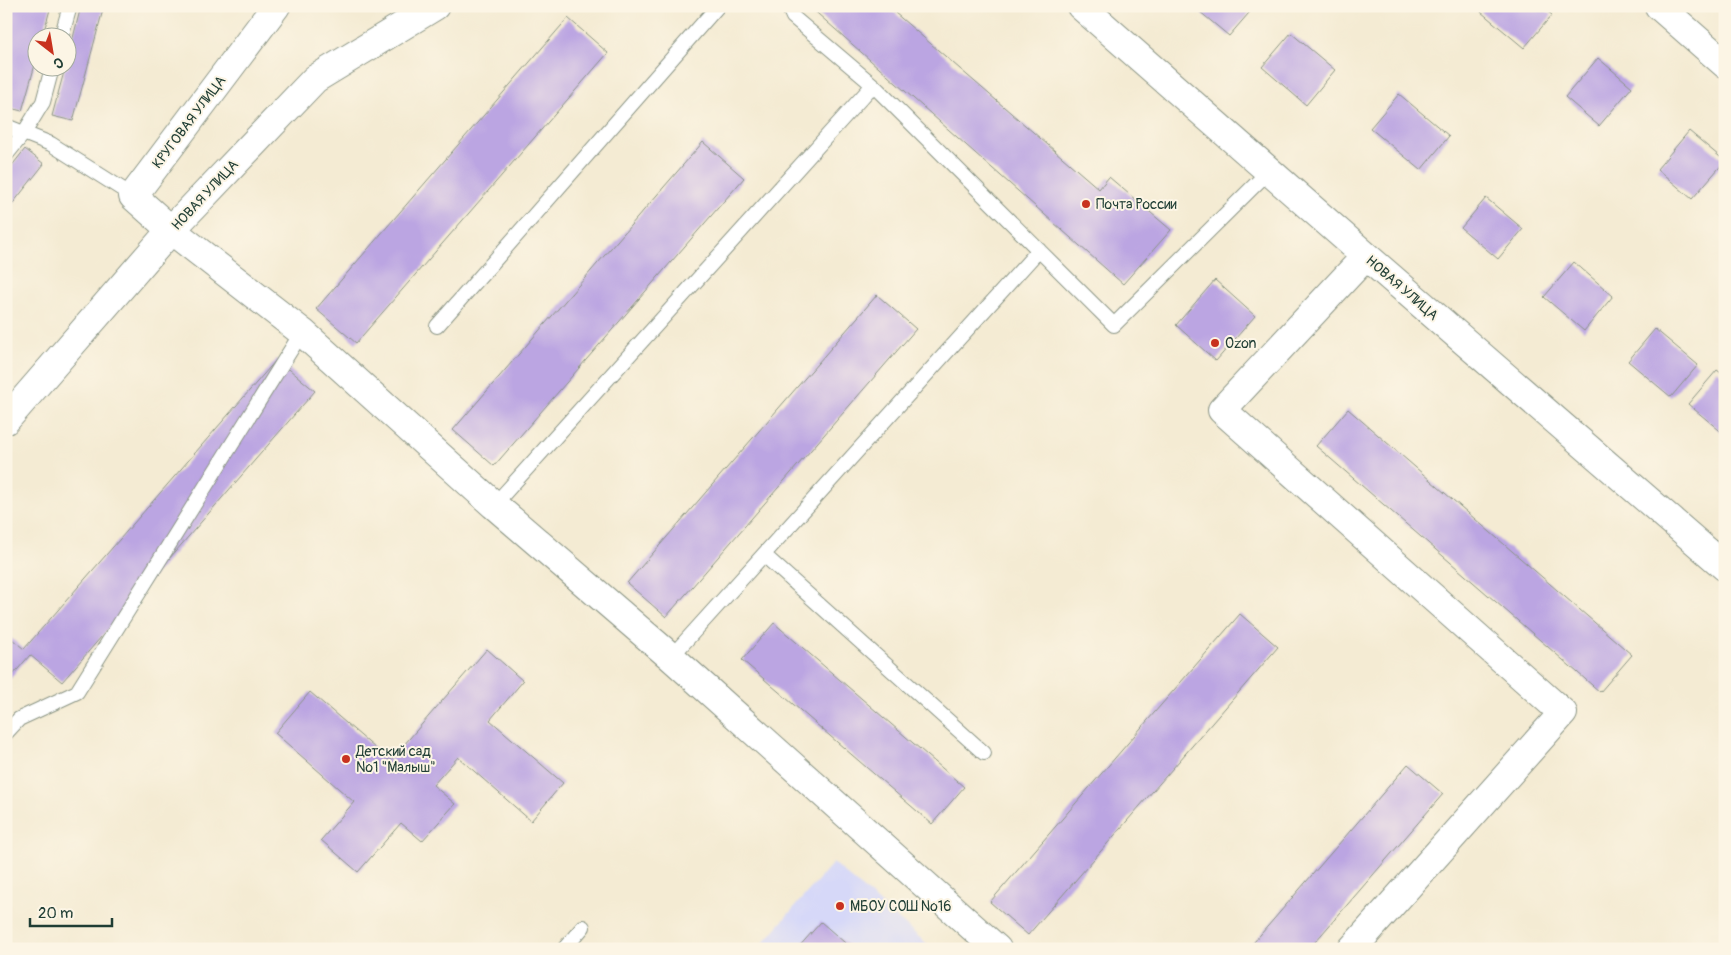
<svg xmlns="http://www.w3.org/2000/svg" width="1731" height="955" font-family="Pangolin,sans-serif">
  <style>
    .built { fill: #d6d8f8 }
    .building { fill: #bba5e2 }
    .lines { fill: none; stroke-linecap: round; stroke-linejoin: round }
    .service-casing { stroke: #8a9484; stroke-width: 16 }
    .minor-casing { stroke: #8a9484; stroke-width: 30 }
    .service { stroke: #fff; stroke-width: 14 }
    .minor { stroke: #fff; stroke-width: 28 }
    .poi-dot { fill: #c8321e; stroke: #fcf5e5; stroke-width: 2 }
    .labels { text-anchor: middle; dominant-baseline: central; stroke-width: 4; stroke-linejoin: round; paint-order: stroke }
    .street-label { font-size: 14px; fill: #1f3d34; stroke: #fcf5e5 }
    .poi-label { font-size: 14px; fill: #1f3d34; stroke: #fcf5e5; text-anchor: start }
  </style>
  <rect width="100%" height="100%" fill="#fcf5e5"/>
  <filter id="ink" filterUnits="userSpaceOnUse"><feTurbulence type="fractalNoise" baseFrequency=".02" numOctaves="2"/><feDisplacementMap in="SourceGraphic" scale="10" xChannelSelector="R" yChannelSelector="G"/><feConvolveMatrix kernelMatrix="1 2 1 2 8 2 1 2 1" color-interpolation-filters="sRGB"/></filter>
  <filter id="wash" filterUnits="userSpaceOnUse"><feTurbulence type="fractalNoise" baseFrequency=".0096" numOctaves="4" result="noise"/><feDisplacementMap in="SourceGraphic" scale="20" xChannelSelector="R" yChannelSelector="G"/><feGaussianBlur stdDeviation="1.12" result="paint"/><feColorMatrix in="noise" values="0 0 0 0 0 0 0 0 0 0 0 0 0 0 0 0 0 1.4 0 .05"/><feComposite in="paint" operator="in"/></filter>
  <g filter="url(#wash)">
    <rect width="100%" height="100%" fill="#f4ebd3"/>
    <path class="built" d="M833,863L933,949H758Z"/>
    <g id="blocks">
      <path class="building" d="M6,6H51L42,38H38V54L22,111L6,107Z
        M81,6H104L73,121L52,116L65,68H68V58Z
        M809,6H887L1099,189L1109,177L1171,230L1123,284Z
        M1193,6H1255L1229,36Z
        M1485,6H1541L1552,15L1524,48L1481,12Z
        M568,18L608,53L356,343L316,309Z
        M1291,33L1335,70L1306,105L1262,67Z
        M1598,58L1632,87L1599,126L1565,97Z
        M1399,94L1449,136L1421,170L1370,128Z
        M1689,131L1725,161L1692,199L1657,169Z
        M703,142L744,178L494,466L453,430Z
        M25,149L44,164L6,212V173Z
        M1486,198L1523,229L1498,259L1461,228Z
        M1574,262L1613,296L1584,331L1544,297Z
        M1215,280L1255,316L1216,361L1176,325Z
        M877,295L916,329L666,617L627,583Z
        M1655,329L1698,365L1671,397L1628,361Z
        M277,359L315,391L62,682L30,655L6,683V634L24,649Z
        M1717,370L1725,376V435L1688,404Z
        M1348,409L1632,655L1600,692L1316,446Z
        M1240,614L1278,647L1028,935L990,902Z
        M774,623L964,787L932,824L742,660Z
        M487,649L523,681L490,720L563,783L531,821L458,757L433,785L455,804L422,841L401,823L358,872L321,840L354,802L275,733L310,692L390,761Z
        M1408,764L1443,794L1309,949H1248Z
        M821,922L852,949H797Z"/>
    </g>
  </g>
  <g filter="url(#ink)">
    <use href="#blocks" fill-opacity="0" stroke="#8a9484" stroke-width="1"/>
    <g class="lines">
      <defs>
        <path id="service" d="M61,38L70,6
          M873,85L1114,325L1269,171
          M6,126L51,144L133,196
          M6,155L24,133L43,102L52,68
          M437,326L718,6
          M494,505L873,85L793,17L788,6
          M764,555L984,753
          M671,657L1039,250
          M6,733L19,719L77,692L302,332
          M564,949L583,927"/>
        <path id="minor" d="M276,6L133,196L171,230L302,332L494,505L671,657L997,949
          M1081,6L1366,256L1725,567
          M1659,6L1725,64
          M6,420L171,230L315,79L435,6
          M1352,949L1563,713L1222,410L1366,256"/>
      </defs>
      <use href="#service" class="service-casing"/>
      <use href="#minor" class="minor-casing"/>
      <use href="#service" class="service"/>
      <use href="#minor" class="minor"/>
    </g>
  </g>
  <g class="poi-dot">
    <circle cx="1086" cy="204" r="5"/>
    <circle cx="1215" cy="343" r="5"/>
    <circle cx="346" cy="759" r="5"/>
    <circle cx="840" cy="906" r="5"/>
  </g>
  <g class="labels">
    <g class="street-label">
      <text transform="translate(189 122) rotate(-53)">КРУГОВАЯ УЛИЦА</text>
      <text transform="translate(205 195) rotate(-47)">НОВАЯ УЛИЦА</text>
      <text transform="translate(1402 288) rotate(41)">НОВАЯ УЛИЦА</text>
    </g>
    <g class="poi-label">
      <text x="1096" y="204">Почта России</text>
      <text x="1225" y="343">Ozon</text>
      <text x="356" y="751">Детский сад<tspan x="356" dy="16">№1 "Малыш"</tspan></text>
      <text x="850" y="906">МБОУ СОШ №16</text>
    </g>
  </g>
  <rect width="1731" height="955" fill="none" stroke="#fcf5e5" stroke-width="25"/>
  <g transform="translate(52 52) rotate(149)"><circle r="24" fill="#fcf5e5" stroke="#a4ab9e"/>
  <path d="M0-4L9 19L0 12L-9 19Z" fill="#c8321e"/>
  <text y="-8" font-size="14" font-weight="bold" text-anchor="middle" fill="#1f3d34">С</text>
  </g>
  <path d="M30 918v8h82v-8" fill="none" stroke="#1f3d34" stroke-width="2.5"/>
  <text x="38" y="918" font-size="15" fill="#1f3d34" stroke="#fcf5e5" stroke-width="4" paint-order="stroke">20 m</text>
</svg>
